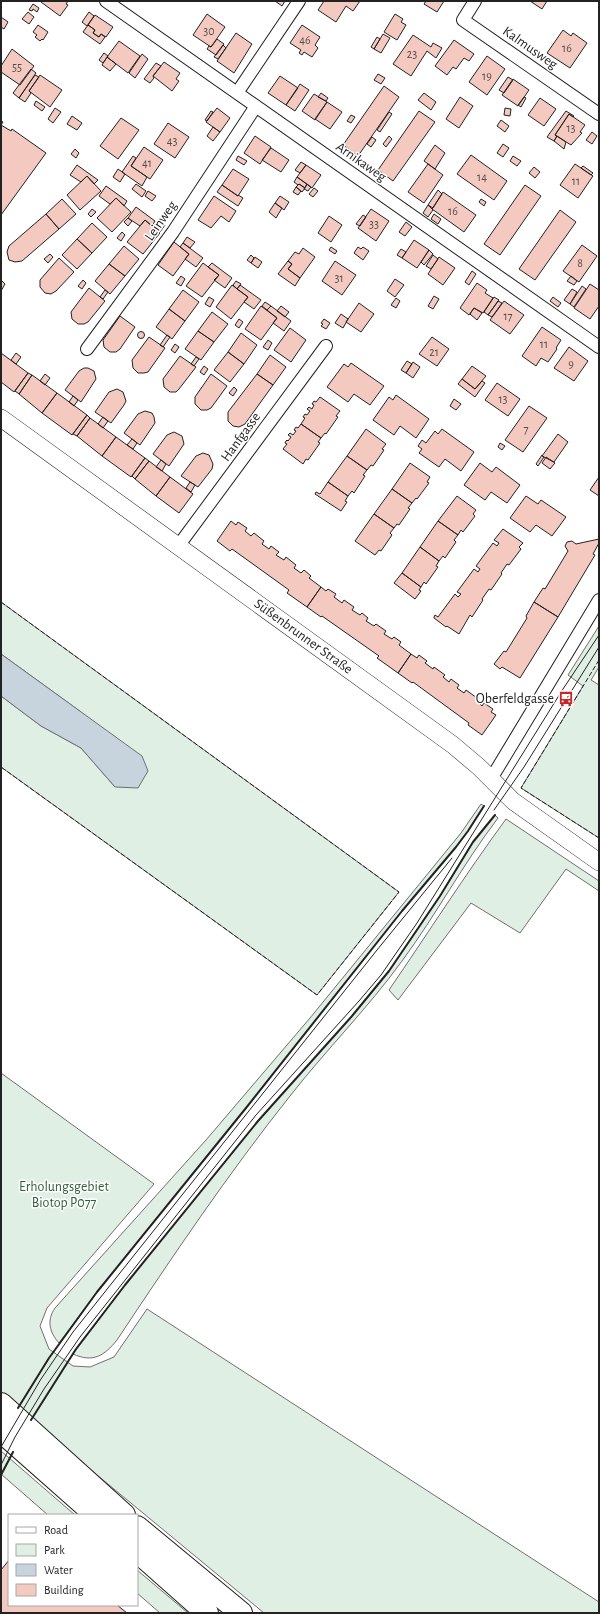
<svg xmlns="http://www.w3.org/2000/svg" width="600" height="1614" font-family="'Alegreya Sans',sans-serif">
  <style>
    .green { fill: #e0efe3; stroke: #6f6f6f }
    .water { fill: #c7d3dd; stroke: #6f6f6f }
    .building { fill: #f3c9c0; stroke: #222 }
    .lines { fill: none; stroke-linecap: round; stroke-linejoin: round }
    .street-casing { stroke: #222; stroke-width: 14 }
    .secondary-casing { stroke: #222; stroke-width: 18 }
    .highway-casing { stroke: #222; stroke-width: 24 }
    .street { stroke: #fff; stroke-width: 12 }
    .secondary { stroke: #fff; stroke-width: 17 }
    .highway { stroke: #fff; stroke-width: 22 }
    .tram { stroke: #222; stroke-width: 1 }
    .fence { stroke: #222; stroke-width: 1; stroke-dasharray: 5 2; stroke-linecap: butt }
    .wall { stroke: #222; stroke-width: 2 }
    .labels { text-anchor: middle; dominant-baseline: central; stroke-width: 3; stroke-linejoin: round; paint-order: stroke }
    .number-label { font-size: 12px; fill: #564c4a }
    .street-label { font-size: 14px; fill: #222; stroke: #fff }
    .poi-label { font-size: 14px; fill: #222; stroke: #fff; text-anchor: end }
    .park-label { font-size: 14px; fill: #2f5e38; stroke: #fff }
  </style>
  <rect width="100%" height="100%" fill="#fff"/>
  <path class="green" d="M1,602L399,892L317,995L1,767V696L41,726L81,748L115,787L81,712L1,654Z
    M599,626V667L591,680L599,685V838L521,788L583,686L568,675Z
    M481,804L484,806L468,831L456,847L402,911L246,1108L97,1292L59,1343C50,1333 46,1321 55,1308L206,1140L310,1018L461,833Z
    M495,815L498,818C463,864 436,915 402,961C368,1008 326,1050 290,1096C228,1174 172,1257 117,1340C104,1356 93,1363 73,1354L125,1285L258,1121L352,1016L389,971L440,896L473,842Z
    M506,819L599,881V891L566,869L520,933L471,903L398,1000L389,990C428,933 465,875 506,819Z
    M1,1073L154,1184L47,1308L40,1326L49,1349L73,1366L90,1367L114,1357L147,1309L599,1602V1613H264L51,1437L1,1392Z
    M1,1451L75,1515H48L1,1474Z
    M137,1570L188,1613H160L137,1593Z"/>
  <path class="water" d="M1,654L142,756L148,771L138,788L115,787L81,748L41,726L1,696Z"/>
  <path class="building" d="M42,1H68L66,4L68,5L60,16L41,2Z
    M275,1H285L282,6Z
    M324,1H360L353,11L346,6L336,22L318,10Z
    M426,1H444L437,12L424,4Z
    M530,1H547L542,9Z
    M33,4L39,8L37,12L33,9L32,11L29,10Z
    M28,12L34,17L29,24L22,19Z
    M89,12L94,16L87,26L82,22Z
    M207,14L225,27L211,47L193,35Z
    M395,14L403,19L401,22L406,25L397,40L384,32Z
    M95,15L113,27L106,37L101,34L99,37L93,33L95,30L88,25Z
    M1,17L8,22L4,29L1,27Z
    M38,25L48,32L43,40L42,39L40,41L35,37L37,35L33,32Z
    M88,25L95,30L93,33L99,37L101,34L105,37L100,44L83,32Z
    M302,25L320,37L315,45L318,48L312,57L304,52L302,55L299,53L301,50L290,43Z
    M563,30L571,36L573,33L587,43L570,68L547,53Z
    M236,33L252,44L234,73L217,61Z
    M383,34L390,38L381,53L374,49Z
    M413,35L431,47L433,43L442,48L436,58L427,51L411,76L393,64Z
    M377,37L380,39L374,49L371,47Z
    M217,39L224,44L216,55L207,49L209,46L211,47Z
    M454,40L474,54L469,61L464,58L456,69L453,67L447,75L435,66Z
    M119,41L140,56L128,73L107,57Z
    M223,45L226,48L218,59L214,57Z
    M12,49L34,66L20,85L1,72V66Z
    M104,53L108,56L103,63L99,60Z
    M142,54L148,59L135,78L129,73Z
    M487,56L505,69L487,95L469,82Z
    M107,57L116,64L110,71L102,65Z
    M164,62L180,73L176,79L179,81L172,91L153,76Z
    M156,63L161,66L153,76L154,78L150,83L144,79Z
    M31,69L36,73L19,98L13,93Z
    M378,74L385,78L381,84L374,80Z
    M35,75L39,77L29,91L31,93L25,102L19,98Z
    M40,75L62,90L50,107L29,91Z
    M280,76L298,88L286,105L268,93Z
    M508,77L513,80L504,93L499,90Z
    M513,79L529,90L518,106L502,95Z
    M300,84L309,90L295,111L286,105Z
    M384,86L399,97L358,156L343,145Z
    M321,93L328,98L326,101L318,97Z
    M424,93L436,102L431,110L418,100Z
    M314,94L327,102L315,120L302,111Z
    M460,97L473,106L459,128L446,119Z
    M524,97L526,98L521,107L518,105Z
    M540,98L556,109L544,126L528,115Z
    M36,101L45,107L42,111L34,105Z
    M327,102L342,112L330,129L315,119Z
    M55,108L61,112L53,123L48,119Z
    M217,108L230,118L220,132L206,122Z
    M505,108L511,109L510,116L504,115Z
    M211,111L213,112L207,121L205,120Z
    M419,111L435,122L393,181L378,170Z
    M566,111L574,116L573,117L569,114L555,135L557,136L554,141L547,137Z
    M389,112L392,114L380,132L377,130Z
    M569,114L585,125L580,132L582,133L571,145L555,135Z
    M351,115L355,117L351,123L347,121Z
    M72,116L82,123L77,130L67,124Z
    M121,118L139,130L118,159L100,146Z
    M501,120L509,126L505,132L497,126Z
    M1,121L3,122L1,125L11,131L12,129L46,153L1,215Z
    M168,123L189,137L175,158L154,144Z
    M213,127L220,132L213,141L207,136Z
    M592,132L597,136L592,144L586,140Z
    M255,136L271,147L260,164L244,153Z
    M389,136L392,139L386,147L383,144Z
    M557,136L566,142L564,149L554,141Z
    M372,137L376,140L371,147L367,144Z
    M503,144L509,148L503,157L497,153Z
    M435,145L445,153L435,169L424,161Z
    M144,147L163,160L150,179L131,166Z
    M271,148L289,160L281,172L262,160Z
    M75,149L79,153L76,158L71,154Z
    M471,155L507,181L494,200L457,174Z
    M133,156L136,158L131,166L147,177L142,186L122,172Z
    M238,156L247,161L244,165L236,160Z
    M513,156L521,161L517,166L510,161Z
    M301,162L306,165L300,173L295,170Z
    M368,164L372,167L369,172L365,169Z
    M428,164L443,175L424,203L408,192Z
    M575,164L593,176L578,198L560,185Z
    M77,165L98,180L94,184L87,176L81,182L70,175Z
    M306,165L321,175L312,188L297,177Z
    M583,166L593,173L591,175L581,168Z
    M534,167L540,172L535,178L529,173Z
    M118,169L125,174L120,182L113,177Z
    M233,169L249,179L238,196L222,185Z
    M87,176L101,191L80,210L67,195Z
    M297,177L307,184L305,188L299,184L298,185L294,182Z
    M136,184L146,191L142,197L132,189Z
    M299,184L305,188L302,192L296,187Z
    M307,184L311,187L308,191L304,189Z
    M222,185L238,196V195L243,198L238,206L217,192Z
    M525,185L541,196L500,255L484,244Z
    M106,186L127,201L124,206L116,198L110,204L99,196Z
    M296,187L301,191L298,195L293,192Z
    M314,188L318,191L313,197L309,194Z
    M438,190L442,194L433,208L428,205Z
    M148,191L156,196L152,201L145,196Z
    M443,192L476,215L464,232L432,209Z
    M214,196L236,211L229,222L221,216L211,228L198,220Z
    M280,196L289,202L284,210L275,203Z
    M116,198L131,212L112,232L97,218Z
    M62,199L76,214L59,229L46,214Z
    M481,199L486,202L484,206L479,202Z
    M275,203L282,208L276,218L269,212Z
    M428,205L433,210L428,217L423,213Z
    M136,207L155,221L152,226L145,220L140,226L128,218Z
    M92,209L96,212L91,217L88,214Z
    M371,209L389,221L376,241L358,228Z
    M560,210L576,222L535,280L519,269Z
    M46,214L59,229L22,261L15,262L9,260L7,252L9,246Z
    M434,214L441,219L438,224L431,219Z
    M363,215L366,217L360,226L356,224Z
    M329,216L342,225L331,242L318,233Z
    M128,218L132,221L128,226L124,222Z
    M145,220L160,233L143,254L127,242Z
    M158,220L165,225L160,232L153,227Z
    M406,222L412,227L405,236L399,232Z
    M92,223L107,237L92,253L77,239Z
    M122,232L125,235L121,241L117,238Z
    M187,237L195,242L190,248L183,243Z
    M77,239L92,253L77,269L62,255Z
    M414,240L429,250L417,268L402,258Z
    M174,242L189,254L173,276L158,265Z
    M183,243L203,258L196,267L185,259L189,254L180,247Z
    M582,245L597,256L579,282L563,271Z
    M124,246L139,259L125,276L109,264Z
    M331,247L337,251L335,254L329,250Z
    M358,247L361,249L363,247L369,251L363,260L354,253Z
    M303,248L315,257L300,278L288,269L292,264L288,261L295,252L299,254Z
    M401,249L406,252L402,258L397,255Z
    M429,250L433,254L424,265L421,262Z
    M50,254L53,257L48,263L44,259Z
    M251,255L254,258L251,263L247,260Z
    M433,255L438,259L431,269L426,266Z
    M255,257L262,262L258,268L251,263Z
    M439,257L455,268L443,285L428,274Z
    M59,258L74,272L56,291L51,294L45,293L40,287V280Z
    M288,261L292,264L288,269L300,278L295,286L278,274Z
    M335,261L356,275L342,295L322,281Z
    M203,263L219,275L202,297L186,286Z
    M212,263L232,278L225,288L214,280L219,275L208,267Z
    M109,264L125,276L110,294L95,281Z
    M472,271L476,274L469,285L465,282Z
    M181,276L185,279L181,286L176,283Z
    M571,276L577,281L574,285L567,281Z
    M395,279L404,285L395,297L387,291Z
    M1,280L5,284L1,291Z
    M83,280L86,283L82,289L78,286Z
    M236,281L241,284L237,289L233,285Z
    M477,283L487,290L485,293L493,298L483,313L474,308L469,315L460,308Z
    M590,284L599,290V306L590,319L574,308Z
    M232,285L248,297L231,319L216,307Z
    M240,285L261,300L254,309L244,302L248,297L237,289Z
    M582,286L586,289L574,307L570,304Z
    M89,288L105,301L88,322L84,324H78L72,319L71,312Z
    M572,289L577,292L570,304L564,300Z
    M105,290L108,292L103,299L100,297Z
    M183,290L199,302L185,321L169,309Z
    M434,296L439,299L433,309L428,306Z
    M209,297L214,300L210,307L205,304Z
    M494,297L499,300L488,315L484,312Z
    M553,297L561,303L558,307L550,301Z
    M396,298L400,301L396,308L391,305Z
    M498,301L502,303L492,317L488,315Z
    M504,301L524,315L510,334L490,320Z
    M265,302L271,306L267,310L262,306Z
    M359,303L374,314L361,332L346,322Z
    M261,306L277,318L261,340L245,329Z
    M271,306L291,321L284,331L273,323L277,318L267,310Z
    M281,306L289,312L285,317L277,311Z
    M474,308L482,313L477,320L470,314Z
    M169,309L185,321L172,339L156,327Z
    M212,312L228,324L214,342L198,331Z
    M341,314L348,319L343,328L335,323Z
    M120,316L135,327L120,349L116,352H110L104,347L103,340Z
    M239,319L243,322L239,328L235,325Z
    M324,319L330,323L326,329L321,326L323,324L321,323Z
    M542,327L561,340L556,348L557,349L548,362L541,358L536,366L522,356Z
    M290,328L306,340L291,362L274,350Z
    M198,331L214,342L201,360L185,349Z
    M137.5 335a3.5 3.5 0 1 1 7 0a3.5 3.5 0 1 1-7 0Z
    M241,333L257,345L244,364L228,352Z
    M167,335L170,337L163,347L160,345Z
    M149,337L165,348L148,372L144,373H138L133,368L132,360Z
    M432,337L449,349L437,366L419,354Z
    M268,340L272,343L268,350L263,347Z
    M175,344L179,347L175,353L171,350Z
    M569,347L588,361L574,381L554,368Z
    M228,352L244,364L230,382L214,370Z
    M1,353L28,373L14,392L1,382Z
    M16,353L21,357L16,364L11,360Z
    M270,355L286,367L273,385L257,374Z
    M180,356L196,367L179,389L176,392H170L164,387L163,379Z
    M196,357L199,359L194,366L191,364Z
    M407,361L412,364L406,373L401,370Z
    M413,362L420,367L413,378L406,373Z
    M351,363L384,386L370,405L354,394L348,402L327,387L344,364L348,367Z
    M204,366L208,369L204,375L200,372Z
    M472,366L486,376L475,389L462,379Z
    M84,368H88L94,371L96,379L81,402L65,390L79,371Z
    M28,373L32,375L19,394L15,391Z
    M45,374L50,378L45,385L40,381Z
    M211,374L227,386L211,408L207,410H201L195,404V397Z
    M257,374L273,385L245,424L239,427L233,426L228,421V412Z
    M32,375L57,393L42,413L19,394Z
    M462,379L475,389L482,381L485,383L475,397L458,384Z
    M497,383L520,399L508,416L485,400Z
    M234,387L237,390L233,396L229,393Z
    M117,389L123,392L126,401L124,405L111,423L95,412L109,392Z
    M57,393L87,415L72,435L42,413Z
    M396,395L429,419L416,438L400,426L394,435L373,420L389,397L393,400Z
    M73,396L78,400L74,406L69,402Z
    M320,397L340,411L336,416L338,417L326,434L325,433L321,438L301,424L305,418L303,417L305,414L307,415L310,411L307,409L309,407L312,409L314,405L312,404L314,401L316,402Z
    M454,399L461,404L456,410L450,406Z
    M529,406L547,418L523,452L505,440Z
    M145,411L152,413L154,417L155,423L140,445L124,433L138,414Z
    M87,415L90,418L77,436L73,434Z
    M103,417L108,421L103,428L98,424Z
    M90,418L116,437L102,456L77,436Z
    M301,424L321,438L318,442L320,443L308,460L306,459L303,464L283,449L287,444L285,443L286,441L287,440L288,441L291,437L288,435L290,433L293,435L296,431L294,430L296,427L298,428Z
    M366,429L386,444L382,449L384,450L373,466L371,465L367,470L347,456Z
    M442,429L474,452L461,471L445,459L439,467L419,453L422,449L418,446L422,440L426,443L435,431L438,434Z
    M174,432L182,436L184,444L169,466L153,454L167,435Z
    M558,434L568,442L554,462L542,456Z
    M116,437L145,458L131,477L102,456Z
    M132,439L137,443L133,449L127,445Z
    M500,443L505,446L502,450L498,447Z
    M203,453L209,455L213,464L212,469L198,487L181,476L196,456Z
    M542,455L544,457L538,466L536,464Z
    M347,456L367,470L363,475L365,476L354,493L352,491L348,496L328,482Z
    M546,457L555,463L550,469L542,463Z
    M145,458L149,461L135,479L132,476Z
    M161,460L166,464L162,471L156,467Z
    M149,461L170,477L156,496L135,479Z
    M410,463L430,477L427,482L429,483L417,499L416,498L412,503L392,489Z
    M480,463L492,472L496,467L520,485L507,503L491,492L485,500L464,485Z
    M170,477L193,494L179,513L156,496Z
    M599,477V496L590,490Z
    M190,482L195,485L191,492L186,488Z
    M328,482L348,496L345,501L347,502L341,511L315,494L316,492L320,494Z
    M392,489L412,503L408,508L410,509L399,525L397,524L394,528L374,514Z
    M457,496L476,510L473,514L475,516L463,532L461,530L458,535L438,521Z
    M526,496L538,504L541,500L566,517L552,536L536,525L530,532L510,518Z
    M374,514L394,528L390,533L392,535L381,551L379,550L375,555L355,541Z
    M231,521L236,525L238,522L247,528L245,531L251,536L254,533L264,541L262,544L269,549L271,546L279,552L276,555L284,560L286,557L296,565L294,568L301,573L304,570L311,576L309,578L321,587L307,607L287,593L289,590L232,549L230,551L217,541Z
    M438,521L458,535L454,540L456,542L445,558L443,556L439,561L420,547Z
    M503,529L523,543L519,547L521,549L509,565L507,564L501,573L502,574L491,590L489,589L482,599L483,600L472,617L470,615L459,634L447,626L446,627L434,618V617L435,615L438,617L455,594L458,597L461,594L457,592L474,569L478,572L480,569L476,566L493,543L497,546L499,543L494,540Z
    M599,539V543L593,554L595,555L558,617L534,602L543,588L545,589L568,551L565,546L567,542L572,541L576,544Z
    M420,547L439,561L436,566L438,567L426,584L424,582L421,587L402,573Z
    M402,573L421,587L419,590L421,591L415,599L394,583Z
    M321,587L326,591L328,589L336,594L334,597L342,603L344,600L354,607L352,610L360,615L362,613L368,618L366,621L374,626L376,624L386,631L384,634L392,639L394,637L401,642L399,645L411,654L398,673L377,658L379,656L322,616L321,617L307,607Z
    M534,602L558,617L520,678L502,667L500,669L494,664L504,651L506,652L527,618L526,616Z
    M411,654L417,658L419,655L427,661L425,663L433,669L434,667L445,675L443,677L449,682L451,679L459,685L457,688L464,693L466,690L477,698L476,700L482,706L484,703L493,709L491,712L496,715L482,735L468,725L469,723L413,682L412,683L398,673Z
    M9,1560V1605H117L127,1613H1V1570Z"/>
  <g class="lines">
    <defs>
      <path id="street" d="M106,1L599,347
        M475,1L463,20L599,114
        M237,93L299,1
        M87,349L173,232L256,106
        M179,545L326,346
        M491,779L599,600"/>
      <g id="secondary">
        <path id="s1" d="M1,418L453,745L479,767L513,801L599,862"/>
      </g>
      <path id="highway" d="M1,1404L124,1515
        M1,1431L96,1515
        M137,1527L241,1613
        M137,1551L207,1613"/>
    </defs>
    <use href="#street" class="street-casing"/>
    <use href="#secondary" class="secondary-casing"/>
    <use href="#highway" class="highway-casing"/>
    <use href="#street" class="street"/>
    <use href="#secondary" class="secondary"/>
    <use href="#highway" class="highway"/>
    <path class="tram" d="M494,810L524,767L599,647
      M1,1447L41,1379L73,1332L377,950L452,858
      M1,1465L15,1437L44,1389L80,1337L256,1115L359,1001L381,975L417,923L563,689L599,635"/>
    <path class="fence" d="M1,602L399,892L317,995L1,767
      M599,660L521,788L599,838"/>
    <path class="wall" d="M18,1408L49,1358L97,1292L246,1108L402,911L456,847L468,831L484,806
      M31,1420L76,1349L125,1285L258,1121L352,1016L389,971L440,896L473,842L495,815
      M1,1475L13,1452"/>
  </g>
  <defs>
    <symbol id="bus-bare" viewBox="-9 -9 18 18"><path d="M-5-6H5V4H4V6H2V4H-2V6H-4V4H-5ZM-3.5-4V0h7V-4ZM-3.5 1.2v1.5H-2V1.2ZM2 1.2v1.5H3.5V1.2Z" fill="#c62828" stroke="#fff" stroke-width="2.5" paint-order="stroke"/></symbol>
  </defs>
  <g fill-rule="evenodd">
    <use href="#bus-bare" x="555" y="688" width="22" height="22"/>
  </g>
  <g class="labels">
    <g class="number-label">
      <text x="209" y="31">30</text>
      <text x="305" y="40">46</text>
      <text x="567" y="48">16</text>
      <text x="412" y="54">23</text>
      <text x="17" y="67">55</text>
      <text x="487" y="76">19</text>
      <text x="571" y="128">13</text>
      <text x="172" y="141">43</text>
      <text x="147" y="163">41</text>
      <text x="482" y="177">14</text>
      <text x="576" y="181">11</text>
      <text x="453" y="211">16</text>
      <text x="374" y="224">33</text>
      <text x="580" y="263">8</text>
      <text x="339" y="278">31</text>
      <text x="508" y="316">17</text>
      <text x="544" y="344">11</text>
      <text x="434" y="352">21</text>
      <text x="571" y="364">9</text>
      <text x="503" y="399">13</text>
      <text x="526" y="429">7</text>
    </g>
    <g class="street-label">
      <text transform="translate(530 48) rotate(35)">Kalmusweg</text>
      <text transform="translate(361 162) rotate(35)">Arnikaweg</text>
      <text transform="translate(161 221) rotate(-55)">Leinweg</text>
      <text transform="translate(241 437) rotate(-54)">Hanfgasse</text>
      <text stroke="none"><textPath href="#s1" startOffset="373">Süßenbrunner Straße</textPath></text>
    </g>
    <g class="poi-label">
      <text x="554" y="699">Oberfeldgasse</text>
    </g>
    <g class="park-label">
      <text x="64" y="1187">Erholungsgebiet<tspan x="64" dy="16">Biotop P077</tspan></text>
    </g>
  </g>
  <rect width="600" height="1614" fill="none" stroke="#222222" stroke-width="4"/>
  <rect x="8" y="1514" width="130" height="92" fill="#ffffff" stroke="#a7a7a7"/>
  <rect x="16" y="1527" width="20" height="6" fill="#ffffff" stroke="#a7a7a7"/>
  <text x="44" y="1534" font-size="12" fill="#222222">Road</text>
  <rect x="16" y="1544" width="20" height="12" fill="#e0efe3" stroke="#a7a7a7"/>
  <text x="44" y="1554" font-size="12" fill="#222222">Park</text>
  <rect x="16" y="1564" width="20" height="12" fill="#c7d3dd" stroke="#a7a7a7"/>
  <text x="44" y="1574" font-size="12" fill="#222222">Water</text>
  <rect x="16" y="1584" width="20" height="12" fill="#f3c9c0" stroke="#a7a7a7"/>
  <text x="44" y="1594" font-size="12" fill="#222222">Building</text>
</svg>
